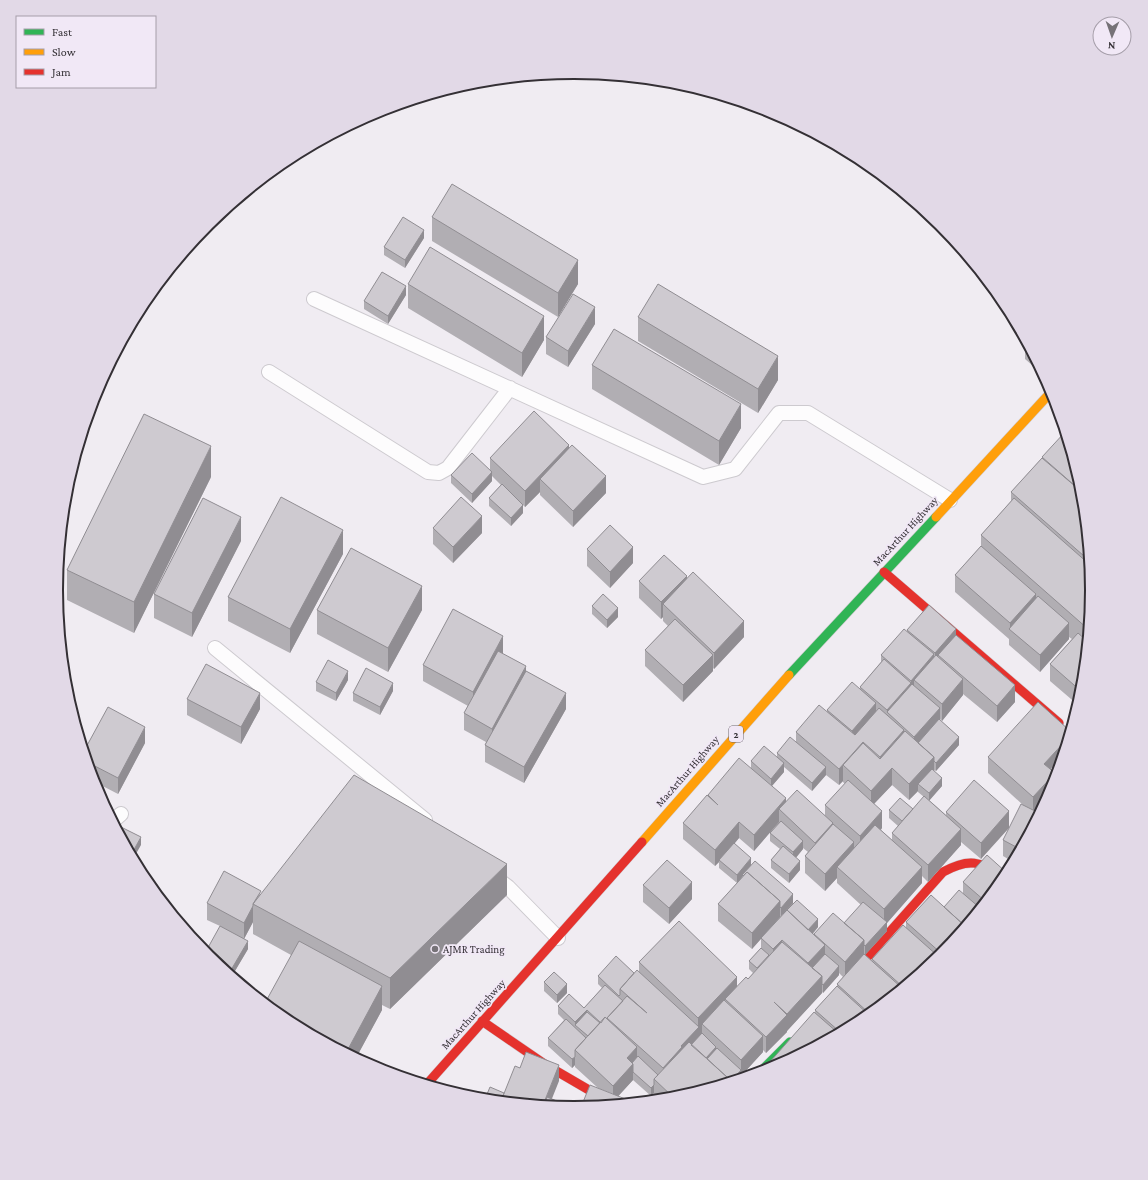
<svg xmlns="http://www.w3.org/2000/svg" width="1148" height="1180" font-family="'Crimson Pro',serif">
  <style>
    .lines { fill: none; stroke-linecap: round; stroke-linejoin: round }
    .lane-casing { stroke: #cdcacf; stroke-width: 16 }
    .fast-casing { stroke: #cdcacf; stroke-width: 10 }
    .slow-casing { stroke: #cdcacf; stroke-width: 10 }
    .jam-casing { stroke: #cdcacf; stroke-width: 10 }
    .lane { stroke: #fdfcfd; stroke-width: 14 }
    .fast { stroke: #30b455; stroke-width: 9 }
    .slow { stroke: #ff9f0a; stroke-width: 9 }
    .jam { stroke: #e5322d; stroke-width: 9 }
    .wall { fill: #b1aeb3; fill-rule: evenodd }
    .shaded-wall { fill: #908d92 }
    .building { fill: #cecad0; stroke: #908d92 }
    .poi-dot { fill: #767277; stroke: #f1e8f6; stroke-width: 1.5 }
    .labels { text-anchor: middle; dominant-baseline: central; stroke-width: 3.5; stroke-linejoin: round; paint-order: stroke }
    .shield { fill: #f1e8f6; stroke: #6d676f; stroke-width: 1 }
    .shield-label { font-size: 10px; font-weight: bold; fill: #343035 }
    .street-label { font-size: 11px; fill: #343035; stroke: #f1e8f6 }
    .poi-label { font-size: 11px; fill: #343035; stroke: #f1e8f6; text-anchor: start }
    .rim { fill: none; stroke: #343035; stroke-width: 2 }
  </style>
  <rect width="100%" height="100%" fill="#f0ecf2"/>
  <g class="lines">
    <defs>
      <path id="lane" d="M314,299L703,477L735,469L779,413H808L950,500
        M269,372L428,472L439,473L448,468L510,388
        M215,648L425,820
        M113,821L121,814
        M492,875L508,887L558,938"/>
      <path id="fast" d="M789,675L936,517
        M760,1072L790,1042"/>
      <path id="slow" d="M936,517L1052,391
        M642,842L789,675"/>
      <path id="jam" d="M884,572L1059,723
        M847,980L943,872C970,857 979,862 1005,876
        M482,1021L546,1065L613,1104
        M427,1084L642,842"/>
    </defs>
    <use href="#lane" class="lane-casing"/>
    <use href="#fast" class="fast-casing"/>
    <use href="#slow" class="slow-casing"/>
    <use href="#jam" class="jam-casing"/>
    <use href="#lane" class="lane"/>
    <use href="#fast" class="fast"/>
    <use href="#slow" class="slow"/>
    <use href="#jam" class="jam"/>
  </g>
  <path class="wall" d="M432,217L578,284L558,317L432,241Z
    M424,238L405,268L384,255V247Z
    M408,284L544,340L522,377L408,308Z
    M406,295L388,324L364,309V301Z
    M1012,316L1022,335L1011,325V317Z
    M638,317L778,380L758,413L638,341Z
    M595,324L568,367L546,354V337Z
    M1029,347L1041,370L1040,372L1025,359V351Z
    M592,365L741,428L719,465L592,389Z
    M569,448L606,493L573,527L540,495V492L525,507L523,505V513L511,526L489,506V498L501,485L492,476V481L472,503L451,483V475L490,470V458Z
    M1042,457L1082,489L1092,590L1082,691L1078,705L1050,681V664L1072,639L1069,637V639L1040,672L1009,645V639L955,592V575L981,546V535L1011,501V492L1042,458Z
    M211,477L134,633L67,600V570Z
    M433,528L482,533L453,563L433,544Z
    M241,541L192,637L154,618V594Z
    M587,549L633,563L610,588L587,566Z
    M343,554L290,653L228,621V597Z
    M687,579L744,637L714,669L713,668V671L683,702L645,666V650L668,626L663,621V617L661,619L639,598V581Z
    M592,606L618,617L607,628L592,614Z
    M317,610H422L388,672L317,634Z
    M907,630L956,635L1015,702L997,722L963,694V695L942,721L940,719V720L959,745L936,771L934,770L942,786L929,800L946,815V812L1009,811L981,859L961,842V845L928,882L922,876V883L887,923V931L865,955L872,961V959L906,928V922L944,907L963,893V882L1005,878L940,956L862,1021L772,1069L815,1012V1010L837,986V984L843,977L839,973V975L823,993L822,992V993L787,1031V1030V1032L766,1053L763,1050V1052L741,1076V1078L675,1098L658,1100L654,1096V1093L651,1096L633,1080L618,1096L598,1088L575,1067V1065L572,1068L548,1046V1038L564,1020L558,1014V1006L584,1008L602,988L598,984V976L634,973L639,972V962L737,987L748,979L753,973L749,969V961L761,948V939L752,949L718,921V904L737,883L719,868V862L715,866L683,839V823L708,796V795L751,768V761L777,757V753L796,741V732L827,712V710L860,689V687L881,662V655L907,631ZM784,767L812,791L826,775L839,785L843,781V782L845,784L825,805V815L786,802L772,786L784,772ZM892,785L909,800L918,791V792L924,797L913,809L889,810V818L898,826L892,833V840L881,830L882,828L874,804ZM779,822L770,833V841L780,849L771,860V868L789,883L800,870L796,858L803,849V848L808,852L805,856V873L825,891L837,878V883L861,905L844,923L814,934V935L813,934L818,927L793,903L751,865L734,844L739,838L754,851Z
    M503,653V654L526,671L566,709L524,783L485,762V745L486,742L464,730V713L468,706L423,681V665Z
    M348,680L336,701L316,691V682Z
    M393,691L380,715L353,701V693Z
    M187,699L260,709L241,744L187,715Z
    M1070,731L1052,788L1047,798L1035,811L1039,813L1013,862L1003,856V840L1023,805L988,773V757Z
    M145,743L118,794L93,781L84,751Z
    M643,885L692,899L669,924L643,902Z
    M261,894L507,895L390,1009L382,1005V1010L356,1058L286,1021L291,955L253,934V922L244,939L248,949L232,976L208,956L220,926L207,920V903Z
    M544,982L567,993L557,1003L544,991Z"/>
  <path class="shaded-wall" d="M424,230V238L405,268V260Z
    M578,260V284L558,317V293Z
    M406,286V295L388,324V316Z
    M595,307V324L568,367V351Z
    M544,316V340L522,377V353Z
    M778,356V380L758,413V389Z
    M741,404V428L719,465V441Z
    M569,445V461L540,479V492L525,507V491Z
    M211,446V477L134,633V602Z
    M492,472V481L472,503V494Z
    M606,476V493L573,527V511Z
    M523,505V513L511,526V518Z
    M482,516V533L453,563V547Z
    M241,517V541L192,637V613Z
    M343,530V554L290,653V629Z
    M633,547V563L610,588V572Z
    M1088,551L1090,573L1084,580V556Z
    M687,576V592L663,604V617L661,619V602Z
    M422,586V610L388,672V648Z
    M1036,594V610L1010,630V623Z
    M618,608V617L607,628V620Z
    M744,621V637L714,669V653Z
    M1069,623V639L1040,672V655Z
    M956,629V645L938,655V666L935,670V653Z
    M503,636V653L473,708V692Z
    M934,654V671L914,680V693L887,712V710L911,683V681Z
    M713,655V671L683,702V685Z
    M526,666V683L492,745V729Z
    M348,671V680L336,701V693Z
    M963,679V695L942,721V704Z
    M393,683V691L380,715V707Z
    M1015,685V702L997,722V706Z
    M260,693V709L241,744V727Z
    M566,693V709L524,783V767Z
    M876,703V720L852,748V731Z
    M940,708V724L914,753V737Z
    M145,727V743L118,794V778Z
    M904,730V746L880,773V757Z
    M959,737V745L936,771V763Z
    M1068,738L1060,763L1050,774L1044,764Z
    M863,742V758L843,765V781L839,785V769Z
    M934,757V773L918,784V791L909,800V784Z
    M784,763V772L771,787V779Z
    M826,767V775L812,791V783Z
    M892,768V785L871,807V791Z
    M1055,773V781L1052,788L1047,798L1033,814V797Z
    M942,778V786L929,801V793Z
    M786,798V814L779,809V822L754,851V835Z
    M882,811V828L860,853V836Z
    M1009,811V828L981,859V843Z
    M739,822V838L720,861L719,860V862L715,866V850Z
    M833,823V839L815,859V843Z
    M961,829V845L928,882V865Z
    M141,837V845L133,859L131,855Z
    M803,841V849L793,861V852Z
    M854,842V859L837,867V878L825,891V874Z
    M751,858V867L742,875V877L737,884V875Z
    M800,861V870L789,883V874Z
    M507,864V895L390,1009V978Z
    M922,867V883L887,923V931L865,955V946L884,925V909Z
    M692,882V899L669,924V908Z
    M793,894V903L781,916V908Z
    M780,901V917L752,949V933Z
    M253,906V922L244,939V923Z
    M818,919V927L805,942V933Z
    M782,940V956L773,966V949Z
    M864,940V957L845,978V962Z
    M248,941V949L232,976H231V970Z
    M825,945V961L808,972V963Z
    M839,966V975L823,993V985Z
    M822,976V993L787,1031V1014Z
    M737,977V1000L725,999V1013L702,1024V1037L663,1084V1068L681,1046L698,1027V1018Z
    M567,984V993L557,1003V995Z
    M382,986V1010L356,1058L346,1053Z
    M587,1010V1019L575,1026V1022Z
    M787,1015V1032L766,1053V1037Z
    M763,1036V1052L741,1076V1078L731,1081L741,1070V1060Z
    M637,1047V1063L633,1067V1080L613,1102V1086L627,1058Z
    M716,1047V1055L702,1061Z
    M575,1057V1065L572,1068V1059Z
    M559,1065V1081L549,1106L543,1105Z
    M728,1078V1082L722,1084Z
    M654,1085V1093L651,1096V1088Z"/>
  <path class="building" d="M452,184L578,260L558,293L432,217Z
    M403,217L424,230L405,260L384,247Z
    M430,247L544,316L522,353L408,284Z
    M382,272L406,286L388,316L364,301Z
    M658,284L778,356L758,389L638,317Z
    M573,294L595,307L568,351L546,337Z
    M1012,316L1014,320L1011,317Z
    M614,329L741,404L719,441L592,365Z
    M1029,347L1035,359L1025,351Z
    M534,411L569,445L525,491L490,458Z
    M144,414L211,446L134,602L67,570Z
    M1065,432L1082,489V492L1042,457Z
    M572,445L606,476L573,511L540,479Z
    M472,453L492,472L472,494L451,475Z
    M1042,458L1083,493L1088,551L1084,556L1011,492Z
    M502,484L523,505L511,518L489,498Z
    M281,497L343,530L290,629L228,597Z
    M461,497L482,516L453,547L433,528Z
    M203,498L241,517L192,613L154,594Z
    M1014,498L1089,564L1092,590L1088,629L981,535Z
    M610,525L633,547L610,572L587,549Z
    M981,546L1036,594L1010,623L955,575Z
    M351,548L422,586L388,648L317,610Z
    M664,555L687,576L661,602L639,581Z
    M693,572L744,621L714,653L663,604Z
    M603,594L618,608L607,620L592,606Z
    M1038,596L1069,623L1040,655L1009,629Z
    M929,605L956,629L935,653L907,630Z
    M453,609L503,636L473,692L423,665Z
    M675,619L713,655L683,685L645,650Z
    M904,629L934,654L911,681L881,655Z
    M1078,633L1087,641L1082,692L1050,664Z
    M956,635L1015,685L997,706L938,655Z
    M498,651L526,666L492,729L464,713Z
    M936,655L963,679L942,704L914,680Z
    M884,659L911,683L887,710L860,687Z
    M328,660L348,671L336,693L316,682Z
    M206,664L260,693L241,727L187,699Z
    M366,668L393,683L380,707L353,693Z
    M526,671L566,693L524,767L485,745Z
    M852,682L876,703L852,731L827,710Z
    M912,684L940,708L914,737L887,712Z
    M1038,702L1070,731L1068,738L1044,764L1055,773L1033,797L988,757Z
    M819,705L855,735L879,708L904,730L880,757L863,742L839,769L796,732Z
    M108,707L145,727L118,778L87,762L84,751Z
    M939,719L959,737L936,763L934,761V757L918,743Z
    M905,731L934,757L909,784L892,768L871,791L843,765L863,743L880,759Z
    M790,737L826,767L812,783L777,753Z
    M764,746L784,763L771,779L751,761Z
    M1063,754L1055,779V773L1050,769Z
    M739,758L786,798L754,835L739,822L715,850L683,823L707,795L718,805L708,795Z
    M932,769L942,778L929,793L918,784Z
    M354,775L507,864L390,978L253,904Z
    M848,780L882,811L860,836L825,805Z
    M974,780L1009,811L981,843L946,812Z
    M797,790L833,823L815,843L779,809Z
    M924,796L961,829L928,865L892,833Z
    M900,798L913,809L902,821L889,810Z
    M1021,804L1039,813L1020,849L1003,840Z
    M781,821L803,841L793,852L770,833Z
    M833,824L854,842L825,874L805,856Z
    M117,825L141,837L131,855L116,826Z
    M875,825L922,867L884,909L837,867Z
    M734,843L751,858L737,875L719,860Z
    M783,846L800,861L789,874L771,860Z
    M987,855L1007,873L1005,878L985,901L963,882Z
    M667,860L692,882L669,908L643,885Z
    M755,861L793,894L781,908L780,907V901L747,872L743,876L742,875Z
    M224,871L261,891L256,899L253,904V906L244,923L207,903Z
    M747,872L780,901L752,933L718,904Z
    M959,890L980,908L965,926L944,907Z
    M931,895L965,926L942,954L906,922Z
    M797,900L818,919L808,930L787,910L783,914Z
    M863,902L887,922L865,946L864,945V940L844,923Z
    M787,910L825,945L808,963L782,940L773,949L761,938Z
    M833,913L864,940L845,962L814,934Z
    M679,921L737,977L698,1018L639,962Z
    M903,925L939,957L903,987L872,959Z
    M220,926L248,941L231,970L211,959L205,953Z
    M299,941L382,986L346,1053L286,1021L265,1003Z
    M782,942L822,976L787,1014L774,1002L787,1015L766,1037L725,999L746,977L748,979Z
    M761,948L769,955L757,968L749,961Z
    M825,954L839,966L823,985L822,984V976L812,968Z
    M864,954L902,988L870,1014L837,984Z
    M616,956L634,973L620,989V995L619,996L598,976Z
    M637,970L699,1027L681,1046L682,1047L663,1068L607,1018L627,996L647,1013L620,989Z
    M554,972L567,984L557,995L544,982Z
    M605,985L623,1001L607,1018V1019L605,1017L601,1023L587,1010L575,1022L558,1006L569,994L584,1008Z
    M837,986L869,1015L862,1021L840,1032L815,1010Z
    M724,1000L763,1036L741,1060L702,1024Z
    M587,1012L600,1023L588,1036L575,1025Z
    M814,1012L838,1033L772,1069L761,1072Z
    M605,1017L637,1047L627,1058L633,1064L613,1086L575,1050Z
    M566,1019L586,1038L575,1050V1057L572,1059L548,1038Z
    M702,1033L716,1047L706,1058L691,1045Z
    M689,1042L728,1078L722,1084L674,1098L654,1079Z
    M717,1048L741,1070L731,1081L728,1082V1078L707,1059Z
    M526,1052L559,1065L543,1105L501,1101L515,1066L520,1068Z
    M638,1056L658,1075L654,1079V1085L651,1088L633,1072V1064L632,1063Z
    M590,1085L633,1102L581,1107Z
    M490,1087L504,1093L501,1101L485,1099Z
    M547,1097L574,1108L544,1105Z"/>
  <circle class="poi-dot" cx="435" cy="949" r="4"/>
  <g class="labels">
    <rect class="shield" x="729" y="726" width="14" height="16" rx="3"/>
    <g class="shield-label">
      <text x="736" y="734">2</text>
    </g>
    <g class="street-label">
      <text transform="translate(905 531) rotate(-47)">MacArthur Highway</text>
      <text transform="translate(687 771) rotate(-49)">MacArthur Highway</text>
      <text transform="translate(473 1014) rotate(-48)">MacArthur Highway</text>
    </g>
    <g class="poi-label">
      <text x="443" y="949">AJMR Trading</text>
    </g>
  </g>
  <path d="M0 0H1148V1180H0ZM63 590a511 511 0 1 1 1022 0a511 511 0 1 1-1022 0Z" fill="#e2d9e7" fill-rule="evenodd"/>
  <path class="rim" d="M63 590a511 511 0 1 1 1022 0a511 511 0 1 1-1022 0Z"/>
  <rect x="16" y="16" width="140" height="72" fill="#f1e8f6" stroke="#a59ea9"/>
  <rect x="24" y="29" width="20" height="6" fill="#30b455" stroke="#a59ea9"/>
  <text x="52" y="36" font-size="12" fill="#343035">Fast</text>
  <rect x="24" y="49" width="20" height="6" fill="#ff9f0a" stroke="#a59ea9"/>
  <text x="52" y="56" font-size="12" fill="#343035">Slow</text>
  <rect x="24" y="69" width="20" height="6" fill="#e5322d" stroke="#a59ea9"/>
  <text x="52" y="76" font-size="12" fill="#343035">Jam</text>
  <g transform="translate(1112 36) rotate(182)"><circle r="19" fill="#f1e8f6" stroke="#a59ea9"/>
  <path d="M0-3L7 15L0 10L-7 15Z" fill="#767277"/>
  <text y="-6" font-size="11" font-weight="bold" text-anchor="middle" fill="#343035">N</text>
  </g>
</svg>
